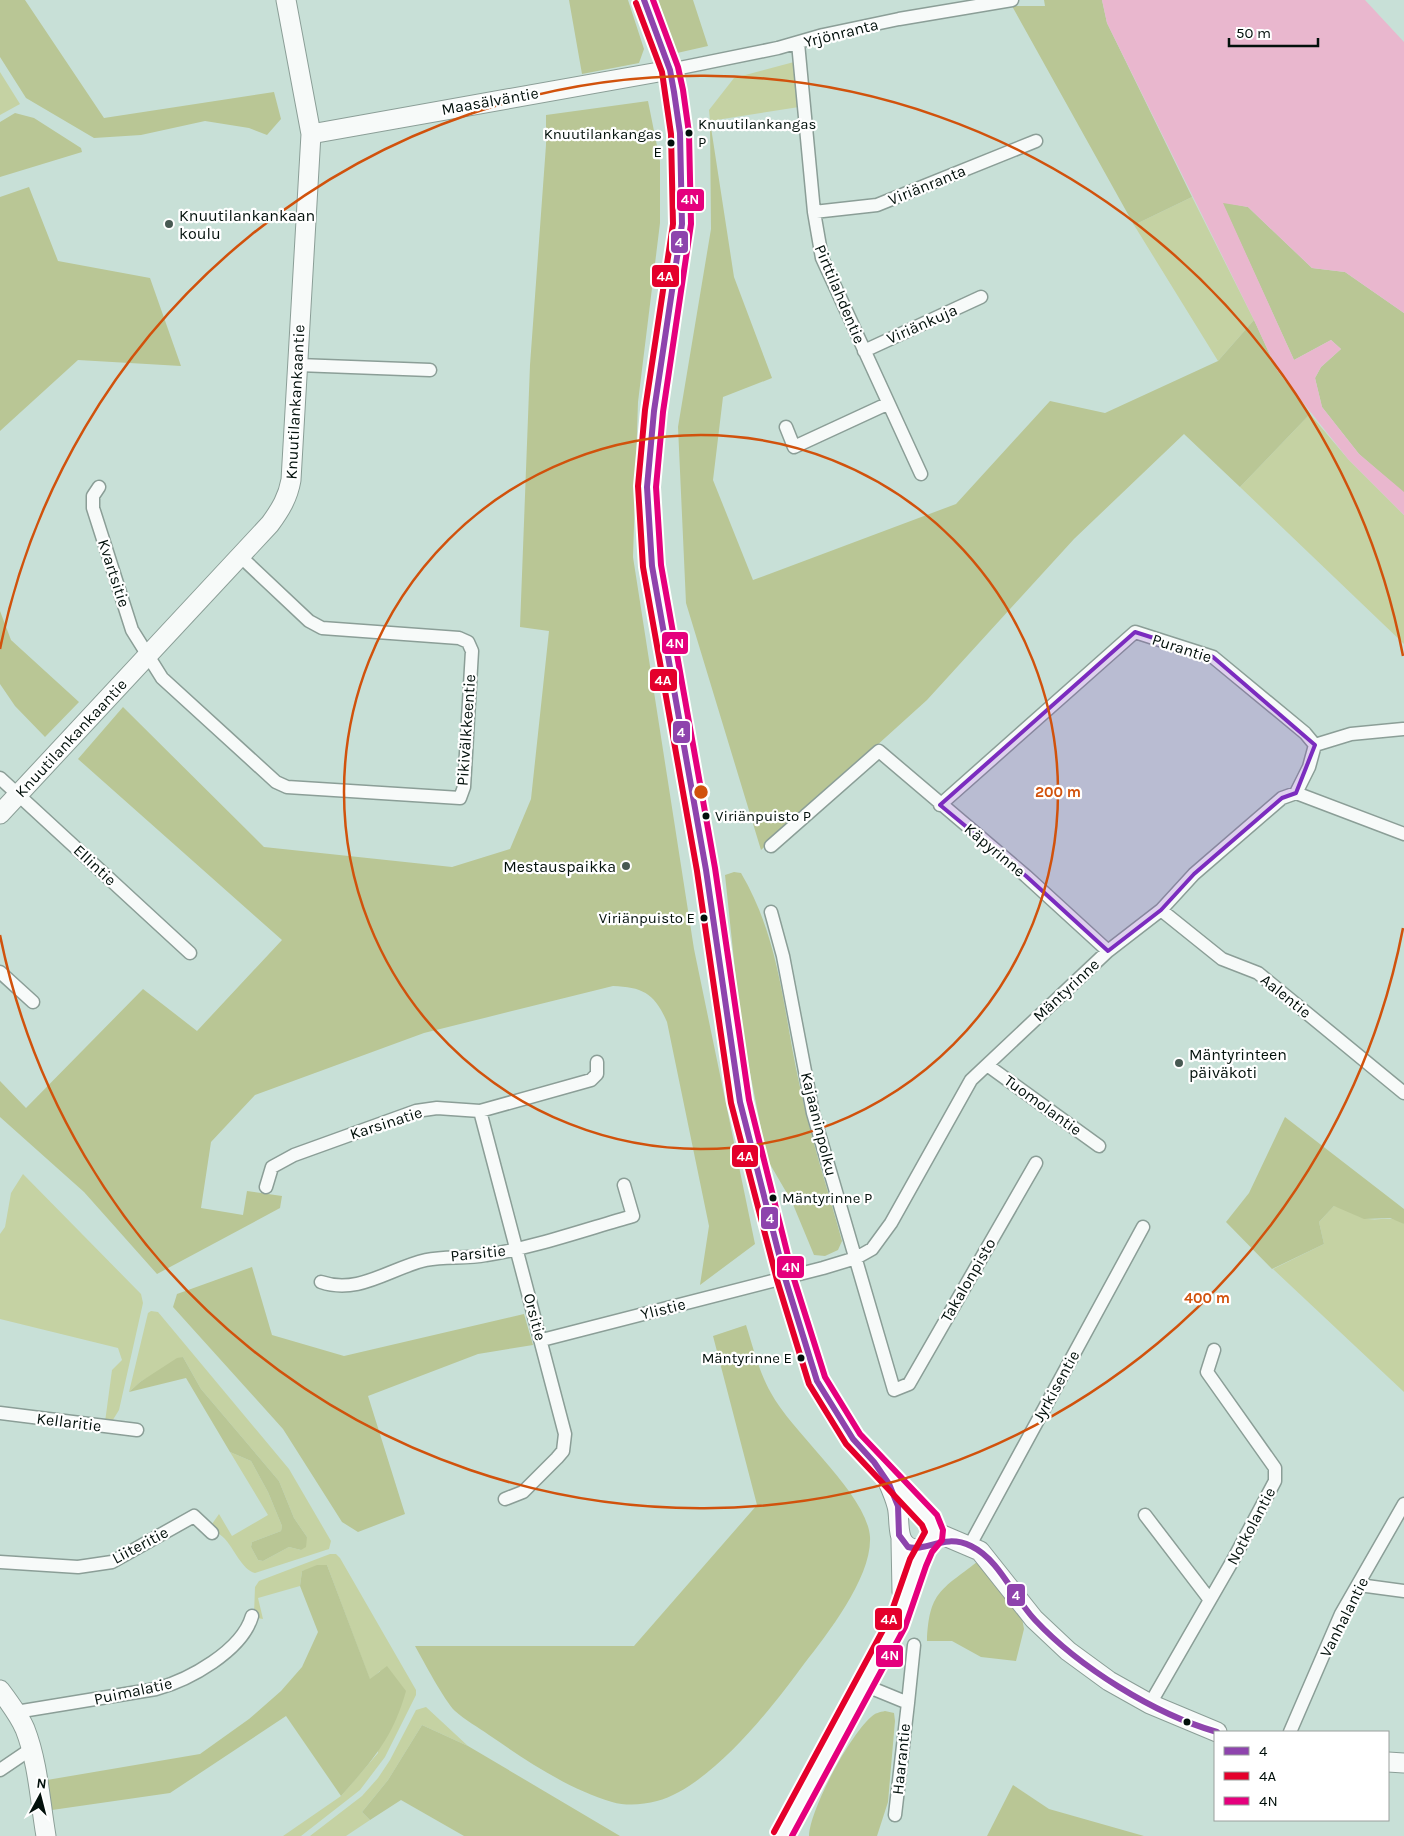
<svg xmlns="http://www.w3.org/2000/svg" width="1404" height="1836" font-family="Karla,sans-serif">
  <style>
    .green { fill: #c5d2a3 }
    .forest { fill: #b9c695 }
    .water { fill: #e9b7ce }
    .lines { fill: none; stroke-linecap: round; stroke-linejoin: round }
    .street-casing { stroke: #8b9e97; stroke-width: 15 }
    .secondary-casing { stroke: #8b9e97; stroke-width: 21 }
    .street { stroke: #f7faf9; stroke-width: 12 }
    .secondary { stroke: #f7faf9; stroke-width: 19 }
    .bus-1-casing { stroke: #fff; stroke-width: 10 }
    .bus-2-casing { stroke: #fff; stroke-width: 10 }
    .bus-3-casing { stroke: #fff; stroke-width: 10 }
    .bus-1 { stroke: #8e44ad; stroke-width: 6 }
    .bus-2 { stroke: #e4002b; stroke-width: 6 }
    .bus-3 { stroke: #e5007d; stroke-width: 6 }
    .marked { fill: #7b2cbf; fill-opacity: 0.2; stroke: #7b2cbf; stroke-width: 4; stroke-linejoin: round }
    .ring { fill: none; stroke: #d1520c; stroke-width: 2.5 }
    .bus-dot { fill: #02100b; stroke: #fff; stroke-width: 2 }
    .poi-dot { fill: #475952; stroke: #fff; stroke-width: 2 }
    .labels { text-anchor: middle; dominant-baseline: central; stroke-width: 4.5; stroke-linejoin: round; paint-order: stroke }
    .bus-label { font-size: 15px; fill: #02100b; stroke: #fff; text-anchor: start }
    .street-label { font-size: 16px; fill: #02100b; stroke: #fff }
    .poi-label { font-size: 16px; fill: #02100b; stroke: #fff; text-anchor: start }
    .centre { fill: #d1520c; stroke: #fff; stroke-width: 2.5 }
    .ring-label { font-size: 15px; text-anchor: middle; font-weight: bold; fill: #d1520c; stroke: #fff; stroke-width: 4.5; stroke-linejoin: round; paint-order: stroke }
    .line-badge { stroke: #fff; stroke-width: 2 }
    .badge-label { font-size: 14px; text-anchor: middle; font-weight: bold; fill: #fff }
  </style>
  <rect width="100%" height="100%" fill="#c8e0d7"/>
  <path class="green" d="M794,62L799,107L710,121L709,110L734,78Z
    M0,72L20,104L0,115Z
    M1192,197L1254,320L1218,361L1134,225Z
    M1310,414L1348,459L1404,515V644L1240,487Z
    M23,1174L141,1294L143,1303L119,1410L111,1423L105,1422L112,1370L122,1360L118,1348L0,1319V1234L5,1227L11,1193Z
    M1334,1206C1345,1206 1355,1217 1368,1219C1382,1221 1392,1215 1404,1224V1392L1273,1269L1324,1244L1319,1222Z
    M151,1311L158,1312L289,1469L331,1541L329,1549L255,1573C242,1570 234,1548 224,1538C219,1533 213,1532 212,1524L219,1514L232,1536L268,1515L230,1452L251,1461L268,1492L282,1526L281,1531L252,1542L251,1547L258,1560L263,1561L289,1547L301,1550L307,1537L294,1518L279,1481L201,1389L183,1357L140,1382L129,1392L148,1313Z
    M330,1554H336L340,1558L416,1690V1695L385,1757L360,1790L301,1836H283L341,1796L378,1753L380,1671L370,1680L327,1565L302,1571L300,1586L258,1598L263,1619L257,1618L254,1615L255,1587L259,1581Z
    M426,1707L468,1746L422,1725L388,1780L362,1812L370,1820L346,1836H310L362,1796L378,1778L390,1760L416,1710Z"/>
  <path class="forest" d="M0,0H25L104,118L274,92L281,119L267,135L249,128L205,121L141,135L94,138L26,98L0,57Z
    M569,0H628L644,49L639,63L582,74Z
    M658,0H693L708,46L677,53Z
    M1044,0H1102L1107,23L1192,197L1134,225L1012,6H1045Z
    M648,101L660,161V223L638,402L633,557L694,949L755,1244L700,1285L709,1226L667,1022C655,994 643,987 613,986L424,1033L255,1095L211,1142L201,1208L243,1215L247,1191L282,1196L280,1208L157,1274L84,1192L0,1117V1081L26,1108L143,989L197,1031L282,940L78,759L123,707L264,847L452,867L510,849L531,799L549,631L520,627L530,365L546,145V115Z
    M15,113L34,118L81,148L82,152L0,177V122Z
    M710,121L734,277L772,378L723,397L713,480L753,580L956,504L1050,401L1105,413L1218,361L1254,320L1277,370L1310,414L1240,487L1184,434L1074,539L927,700L761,850L686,603L678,427L711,229Z
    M29,187L58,261L150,278L181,366L78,360L0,431V197Z
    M1222,202L1248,207L1312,268L1345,272L1404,313V493L1359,454L1322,407L1315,378L1321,367L1341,349L1331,340L1294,360Z
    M0,611L11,640L79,702L45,737L15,706L0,684Z
    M734,872L741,873C781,941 783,1012 800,1087C811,1139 828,1190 842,1241L838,1250L825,1256L814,1255L792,1202L767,1159L741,1027L725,875Z
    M1285,1117L1404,1209V1224L1390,1218L1364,1219L1334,1206L1319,1222L1324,1244L1272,1269L1226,1222L1249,1193Z
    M252,1267L272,1335L344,1356L524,1314L533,1345L478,1354L368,1396L405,1514L358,1532L342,1522L283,1429L173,1307L177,1294Z
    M746,1325C753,1347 759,1372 771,1393C793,1434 867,1494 870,1537C872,1577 828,1633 804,1664C772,1708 710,1787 657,1801C642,1805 626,1806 612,1802C568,1789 527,1761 489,1735C478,1727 465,1720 455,1711C444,1700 424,1662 415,1646H634L757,1505L713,1336Z
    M183,1357L201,1389L279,1481L294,1518L307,1537L306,1547L301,1550L289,1547L263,1561L258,1560L251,1547L252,1542L281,1531L282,1526L268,1492L251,1461L230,1452L186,1378L129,1392L140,1382L177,1358Z
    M977,1562L1022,1618L1024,1629L1016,1661L981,1657L952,1641H927C929,1592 941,1590 977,1562Z
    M317,1565H327L370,1679L387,1666L406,1691C393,1738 372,1761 341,1796L286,1716L170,1793L52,1810L47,1780L200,1754L249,1719L281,1691L302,1667L318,1632L300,1586L302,1571Z
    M885,1711L894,1713L895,1721L888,1802L877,1836H809C810,1809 850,1735 871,1717C875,1713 880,1712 885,1711Z
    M422,1725L468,1746L620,1836H464L401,1800L370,1820L362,1812L388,1780Z
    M1013,1785L1049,1809L1144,1836H987Z"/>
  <path class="water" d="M1102,0H1365L1404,42V313L1345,272L1312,268L1248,207L1223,203L1294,360L1331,340L1341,349L1321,367L1315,378L1322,407L1359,454L1404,492V515L1348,459L1277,370L1254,320L1107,23Z"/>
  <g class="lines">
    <defs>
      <path id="street" d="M798,43L814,212L822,258L921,474
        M670,70L778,48L823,35L899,19L1012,0
        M814,212L877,205L1036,141
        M864,351L981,297
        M298,365L430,370
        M786,427L794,447L887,404
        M99,487L93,496V508L132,630L162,678L276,782L287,787L460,798L464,787L472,651L468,642L459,638L322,628L309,621L240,556
        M1315,745L1351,734L1403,729
        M0,778L190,953
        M940,805L1135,632L1213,657L1305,733L1315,745L1309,767L1296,793
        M771,846L879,751L1026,876L1108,951
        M1161,910L1222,959L1258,973L1404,1093
        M771,912L783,956L813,1113L894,1390L909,1384L1036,1163
        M0,972L33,1002
        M987,1065L1099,1146
        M480,1111L565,1434L563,1451L557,1458L523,1492L505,1499
        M266,1187L272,1167L294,1155L416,1111L437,1108L480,1111L591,1080L597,1074V1062
        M321,1282C359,1295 390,1268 426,1260C446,1256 466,1259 486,1255C533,1248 587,1229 633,1216L624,1185
        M542,1340L823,1268L856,1258L872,1249L891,1223L971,1080L1108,951L1161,910L1194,874L1282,798L1296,793L1404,834
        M0,1413L137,1430
        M1145,1515L1210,1600
        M970,1545L1143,1227
        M0,1562L78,1567L112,1562L194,1516L212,1533
        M1359,1585L1404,1591
        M864,1685L908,1703L895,1815
        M908,1703L914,1645
        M1150,1704L1233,1560L1275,1481V1468L1207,1372L1214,1350
        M16,1712L156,1689C189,1680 242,1651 252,1616
        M1290,1732L1341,1614L1404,1504
        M0,1770L31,1749"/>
      <path id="secondary" d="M644,0L670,70L674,92L680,133L682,224L673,295L654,411L647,487L652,566L706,870L740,1102L785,1278L817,1381L853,1439L940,1534L980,1551L1034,1619L1068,1651L1109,1681L1150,1704L1217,1732
        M311,134L670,70
        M0,814L270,524C281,509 288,497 291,480L311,134L286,0
        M889,1484C892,1491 895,1498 897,1506C901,1520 894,1546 915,1549C922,1550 928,1546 931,1541
        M901,1540L902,1592
        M0,1690C9,1702 19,1715 25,1729C38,1762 40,1801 46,1836
        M1388,1762L1404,1763
        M782,1836L897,1623L925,1547"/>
    </defs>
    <use href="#street" class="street-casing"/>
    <use href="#secondary" class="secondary-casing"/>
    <use href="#street" class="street"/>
    <use href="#secondary" class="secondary"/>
    <defs>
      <path id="bus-1" d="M644,0L670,70L674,92L680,133L682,224L654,411L647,487L652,566L706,870L740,1102L785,1278L817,1381L853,1439L874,1462L889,1484L898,1506L899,1535L908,1547C927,1552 944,1533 971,1546C1000,1560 1013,1597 1035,1620C1079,1667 1154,1714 1217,1732"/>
      <path id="bus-2" d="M636,3L662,72L665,93L671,134L673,224L645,410L638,486L643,567L697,871L731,1103L777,1280L809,1384L846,1444L922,1525L925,1532L910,1559L889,1619L774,1832"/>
      <path id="bus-3" d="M653,0L678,67L683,90L689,133L691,224L663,412L656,487L661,565L715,868L749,1100L793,1276L825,1377L860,1434L937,1515L943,1530L942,1540L932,1552L926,1566L905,1627L792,1836"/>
    </defs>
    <use href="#bus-1" class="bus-1-casing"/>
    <use href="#bus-2" class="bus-2-casing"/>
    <use href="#bus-3" class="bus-3-casing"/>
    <use href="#bus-1" class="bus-1"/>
    <use href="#bus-2" class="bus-2"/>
    <use href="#bus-3" class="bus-3"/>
  </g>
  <path class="marked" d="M1135,632L1213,657L1315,745L1296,793L1282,798L1194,874L1161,910L1108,951L1026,876L940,805Z"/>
  <g class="ring">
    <circle cx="701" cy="792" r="357"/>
    <path d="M1403 928A715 715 0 0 1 0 935M0 649A715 715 0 0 1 1403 656"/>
  </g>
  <g class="bus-dot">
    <circle cx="689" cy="133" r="4.5"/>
    <circle cx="671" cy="143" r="4.5"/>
    <circle cx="706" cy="816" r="4.5"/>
    <circle cx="704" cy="918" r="4.5"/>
    <circle cx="773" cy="1198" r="4.5"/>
    <circle cx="801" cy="1358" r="4.5"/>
    <circle cx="1187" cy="1722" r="4.5"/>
  </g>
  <g class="poi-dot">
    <circle cx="169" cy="224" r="5"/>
    <circle cx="626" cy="866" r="5"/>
    <circle cx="1179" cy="1063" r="5"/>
  </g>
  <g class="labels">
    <g class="bus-label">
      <text x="698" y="124">Knuutilankangas<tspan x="698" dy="18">P</tspan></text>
      <text x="662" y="134" text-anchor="end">Knuutilankangas<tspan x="662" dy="18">E</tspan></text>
      <text x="715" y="816">Viriänpuisto P</text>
      <text x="695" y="918" text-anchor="end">Viriänpuisto E</text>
      <text x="782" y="1198">Mäntyrinne P</text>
      <text x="792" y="1358" text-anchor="end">Mäntyrinne E</text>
    </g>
    <g class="street-label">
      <text transform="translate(841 33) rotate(-14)">Yrjönranta</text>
      <text transform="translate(490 101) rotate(-10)">Maasälväntie</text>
      <text transform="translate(927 185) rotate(-22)">Viriänranta</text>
      <text transform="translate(840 294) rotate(67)">Pirttilahdentie</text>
      <text transform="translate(922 324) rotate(-24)">Viriänkuja</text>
      <text transform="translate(295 402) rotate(-87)">Knuutilankankaantie</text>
      <text transform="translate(114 573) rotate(72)">Kvartsitie</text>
      <text transform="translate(1182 648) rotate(18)">Purantie</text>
      <text transform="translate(466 730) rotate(-86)">Pikivälkkeentie</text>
      <text transform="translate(71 738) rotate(-47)">Knuutilankankaantie</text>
      <text transform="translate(995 850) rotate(40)">Käpyrinne</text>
      <text transform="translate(95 865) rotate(43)">Ellintie</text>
      <text transform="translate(1066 990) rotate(-43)">Mäntyrinne</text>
      <text transform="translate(1286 996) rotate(39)">Aalentie</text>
      <text transform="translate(1043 1105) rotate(36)">Tuomolantie</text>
      <text transform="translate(386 1123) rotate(-18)">Karsinatie</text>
      <text transform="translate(819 1124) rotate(76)">Kajaaninpolku</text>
      <text transform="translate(478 1253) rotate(-6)">Parsitie</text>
      <text transform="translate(968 1280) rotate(-60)">Takalonpisto</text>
      <text transform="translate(663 1309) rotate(-14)">Ylistie</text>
      <text transform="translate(535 1317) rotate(75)">Orsitie</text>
      <text transform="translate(1056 1386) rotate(-61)">Jyrkisentie</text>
      <text transform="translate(69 1422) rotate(7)">Kellaritie</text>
      <text transform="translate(1251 1526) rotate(-62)">Notkolantie</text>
      <text transform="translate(140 1545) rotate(-28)">Liiteritie</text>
      <text transform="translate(1344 1617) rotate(-63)">Vanhalantie</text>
      <text transform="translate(133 1691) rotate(-12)">Puimalatie</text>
      <text transform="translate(901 1759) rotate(-84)">Haarantie</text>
    </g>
    <g class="poi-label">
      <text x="179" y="215">Knuutilankankaan<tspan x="179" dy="18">koulu</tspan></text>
      <text x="616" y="866" text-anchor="end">Mestauspaikka</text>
      <text x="1189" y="1054">Mäntyrinteen<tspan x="1189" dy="18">päiväkoti</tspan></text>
    </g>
  </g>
  <circle cx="701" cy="792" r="8" class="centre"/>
  <g class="ring-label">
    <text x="1058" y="797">200 m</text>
    <text x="1207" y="1303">400 m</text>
  </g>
  <g class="line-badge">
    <rect x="676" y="188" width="29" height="24" rx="5" fill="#e5007d"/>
    <rect x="670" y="230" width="19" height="24" rx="5" fill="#8e44ad"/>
    <rect x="651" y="264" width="29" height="24" rx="5" fill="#e4002b"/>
    <rect x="661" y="631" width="28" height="24" rx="5" fill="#e5007d"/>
    <rect x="649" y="668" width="29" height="24" rx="5" fill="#e4002b"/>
    <rect x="672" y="720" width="19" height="24" rx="5" fill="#8e44ad"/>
    <rect x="731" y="1144" width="28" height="24" rx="5" fill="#e4002b"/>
    <rect x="760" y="1206" width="19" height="24" rx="5" fill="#8e44ad"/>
    <rect x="776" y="1255" width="29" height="24" rx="5" fill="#e5007d"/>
    <rect x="1006" y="1583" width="20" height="24" rx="5" fill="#8e44ad"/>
    <rect x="874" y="1607" width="29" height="24" rx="5" fill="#e4002b"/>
    <rect x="875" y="1644" width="29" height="24" rx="5" fill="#e5007d"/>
  </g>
  <g class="badge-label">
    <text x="690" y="204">4N</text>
    <text x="679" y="247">4</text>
    <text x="665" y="281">4A</text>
    <text x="675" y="648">4N</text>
    <text x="663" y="685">4A</text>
    <text x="681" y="737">4</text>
    <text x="745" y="1161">4A</text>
    <text x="770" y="1223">4</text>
    <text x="791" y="1272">4N</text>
    <text x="1016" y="1600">4</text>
    <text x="889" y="1624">4A</text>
    <text x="890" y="1660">4N</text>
  </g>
  <rect x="1214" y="1731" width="175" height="90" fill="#ffffff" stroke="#9a9f9d"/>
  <rect x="1224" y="1747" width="25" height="8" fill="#8e44ad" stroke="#9a9f9d"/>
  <text x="1259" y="1756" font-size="15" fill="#02100b">4</text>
  <rect x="1224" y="1772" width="25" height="8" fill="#e4002b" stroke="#9a9f9d"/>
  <text x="1259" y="1781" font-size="15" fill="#02100b">4A</text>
  <rect x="1224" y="1797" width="25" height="8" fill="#e5007d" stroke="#9a9f9d"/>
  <text x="1259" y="1806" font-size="15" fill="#02100b">4N</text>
  <g transform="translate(40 1796) rotate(7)" stroke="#ffffff" stroke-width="4" paint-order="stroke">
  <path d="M0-4L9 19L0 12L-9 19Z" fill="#02100b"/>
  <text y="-8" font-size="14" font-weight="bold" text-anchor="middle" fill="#02100b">N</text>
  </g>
  <path d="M1229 38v8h89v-8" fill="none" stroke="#02100b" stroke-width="2.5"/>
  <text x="1236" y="38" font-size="15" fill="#02100b" stroke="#ffffff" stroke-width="4" paint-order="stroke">50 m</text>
</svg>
